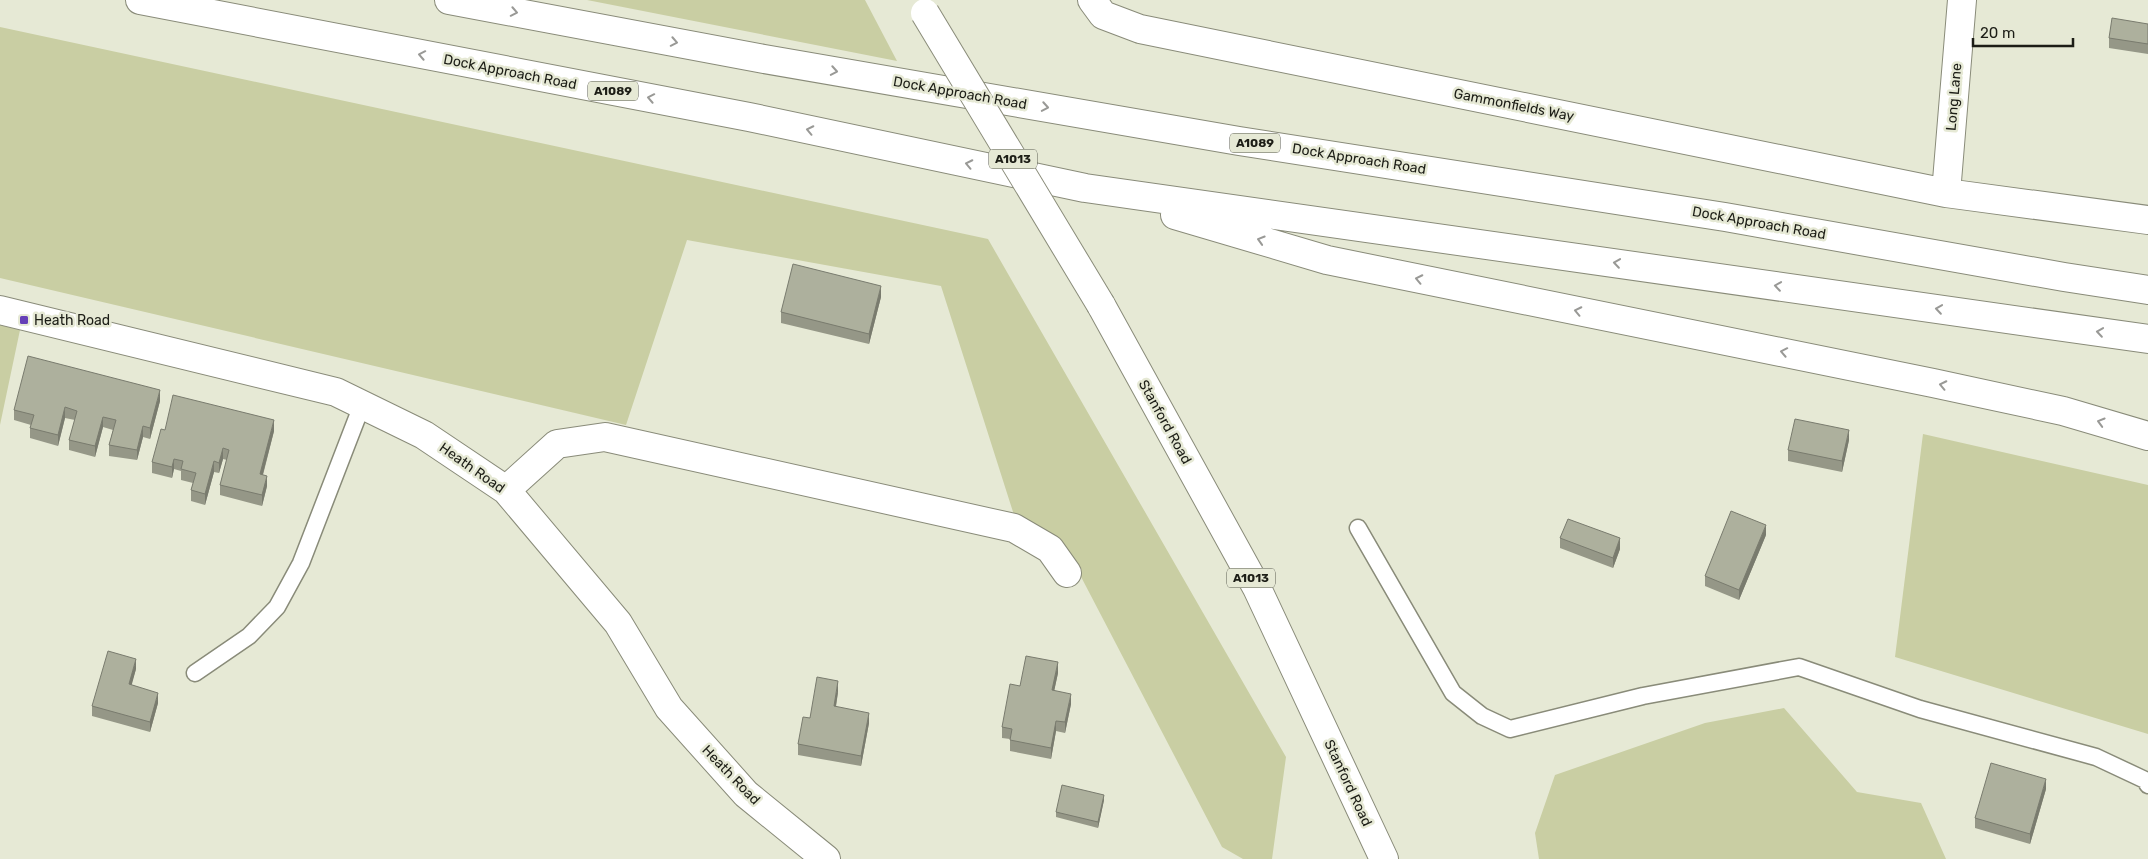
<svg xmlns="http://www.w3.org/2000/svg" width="2148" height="859" font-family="Rubik,sans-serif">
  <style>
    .green { fill: #c9cea3 }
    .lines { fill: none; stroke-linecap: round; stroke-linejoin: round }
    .lane-casing { stroke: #898b79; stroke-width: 19 }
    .street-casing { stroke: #898b79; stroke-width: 30 }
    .primary-casing { stroke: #898b79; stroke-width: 30 }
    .highway-casing { stroke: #898b79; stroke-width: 30 }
    .lane { stroke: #fff; stroke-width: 16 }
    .street { stroke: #fff; stroke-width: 28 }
    .primary { stroke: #fff; stroke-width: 28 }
    .highway { stroke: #fff; stroke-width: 28 }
    .primary-bridge-casing { stroke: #898b79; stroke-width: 30; stroke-linecap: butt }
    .primary-bridge { stroke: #fff; stroke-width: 28 }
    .wall { fill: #959787 }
    .shaded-wall { fill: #797b6e }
    .building { fill: #adb09d; stroke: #797b6e }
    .oneway { stroke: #999996 }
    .poi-dot { fill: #653fb7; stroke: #e6e9d5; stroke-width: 2 }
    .labels { text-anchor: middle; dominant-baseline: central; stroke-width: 5; stroke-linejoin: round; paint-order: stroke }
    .shield { fill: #e6e9d5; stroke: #595a4f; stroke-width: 1 }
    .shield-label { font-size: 12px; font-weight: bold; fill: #1c1d16 }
    .street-label { font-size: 14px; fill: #1c1d16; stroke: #e6e9d5 }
    .poi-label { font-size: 14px; fill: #1c1d16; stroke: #e6e9d5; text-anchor: start }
  </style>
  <rect width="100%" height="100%" fill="#e6e9d5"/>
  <path class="green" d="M587,0H865L897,61Z
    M0,27L988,239L1286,757L1272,859H1243L1222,847L1066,548L1014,515L941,286L687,240L626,425L0,278Z
    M0,325L20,330L0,425Z
    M1923,434L2148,485V734L1895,657Z
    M1784,708L1857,792L1921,803L1946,859H1539L1535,833L1555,775L1705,723Z"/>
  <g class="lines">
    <defs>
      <path id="lane" d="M1358,528L1453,693L1482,716L1510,729L1643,696L1799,667L1920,709L2096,757L2145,780L2148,785
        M195,673L249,636L277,607L301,563L362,405"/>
      <path id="street" d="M1092,0L1103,15L1140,29L1946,193L2148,220
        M1946,193L1962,0
        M0,310L336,392L424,435L506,490L618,623L669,708L746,794L826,859
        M506,490L557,444L605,437L1014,528L1050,549L1067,573"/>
      <path id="primary" d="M1101,305L1257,588L1384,859"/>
      <path id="highway" d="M140,0L749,117L1085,188L2148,339
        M449,0L764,59L1239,141L1725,217L2064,277L2148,290
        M1175,215L1327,260L1933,383L2063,411L2148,436"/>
    </defs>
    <use href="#lane" class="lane-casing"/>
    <use href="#street" class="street-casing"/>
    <use href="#primary" class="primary-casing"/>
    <use href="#highway" class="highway-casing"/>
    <use href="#lane" class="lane"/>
    <use href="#street" class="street"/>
    <use href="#primary" class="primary"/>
    <use href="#highway" class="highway"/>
    <defs>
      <path id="primary-bridge" d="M925,13L1101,305"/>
    </defs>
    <use href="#primary-bridge" class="primary-bridge-casing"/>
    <use href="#primary-bridge" class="primary-bridge"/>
  </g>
  <path class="wall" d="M2148,24V54L2109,48V38Z
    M881,297L869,344L781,323V312Z
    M160,401L150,439L143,437L137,460L109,456V445L113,430L103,427L95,457L69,450V440L75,420L65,418L58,446L30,438V428L31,425L14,420V410Z
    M165,430L274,431L263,475L267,486L262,506L220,495V485L227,460L223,459L219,473L214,472L205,505L191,501V490L193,483L181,480V471L174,469L172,478L152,473V462Z
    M1849,440L1842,472L1788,461V450Z
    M1766,535L1739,600L1705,586V576Z
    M1560,538L1620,549L1613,568L1560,548Z
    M136,669L131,685L158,703L150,732L92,716V706Z
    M1058,673L1054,691L1071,704L1065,733L1056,731L1051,759L1010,751V739L1002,738V727L1020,686Z
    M838,692L836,707L869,723L861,766L798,755V744Z
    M2046,789L2030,844L1975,828V818Z
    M1104,800L1098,828L1056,817V812Z"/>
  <path class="shaded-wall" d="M881,286V297L869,344V334Z
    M160,390V401L150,439V428Z
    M65,407V418L58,446V435Z
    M103,417V427L95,457V446Z
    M274,420V431L260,485V474Z
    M143,426V437L137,460V450Z
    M1849,430V440L1842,472V461Z
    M223,448V459L219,473V463Z
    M174,459V469L172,478V467Z
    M214,461V472L205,505V494Z
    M267,476V486L262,506V495Z
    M1766,525V535L1739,600V590Z
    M1620,538V549L1613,568V558Z
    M136,659V669L129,695V684Z
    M1058,662V673L1052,701V690Z
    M838,681V692L834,717V706Z
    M158,693V703L150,732V722Z
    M1071,694V704L1065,733V722Z
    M869,713V723L861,766V756Z
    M1056,721V731L1051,759V748Z
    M2046,779V789L2030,844V834Z
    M1104,795V800L1098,828V822Z"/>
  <path class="building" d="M2112,18L2148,24V44L2109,38Z
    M793,264L881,286L869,334L781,312Z
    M28,356L160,390L150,428L143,426L137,450L109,445L116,420L103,417L95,446L69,440L77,411L65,407L58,435L30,428L34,415L14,410Z
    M173,395L274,420L260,474L267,476L262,495L220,485L229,450L223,448L219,463L214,461L205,494L191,490L196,473L181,469L183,461L174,459L172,467L152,462L161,429L165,430Z
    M1795,419L1849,430L1842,461L1788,450Z
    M1731,511L1766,525L1739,590L1705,576Z
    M1568,519L1620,538L1613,558L1560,538Z
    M108,651L136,659L129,684L158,693L150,722L92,706Z
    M1026,656L1058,662L1052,690L1071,694L1065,722L1056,721L1051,748L1010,740L1012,729L1002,727L1010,684L1020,686Z
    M817,677L838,681L834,706L869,713L861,756L798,744L803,717L810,718Z
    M1991,763L2046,779L2030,834L1975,818Z
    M1062,785L1104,795L1098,822L1056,812Z"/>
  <defs><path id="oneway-chevron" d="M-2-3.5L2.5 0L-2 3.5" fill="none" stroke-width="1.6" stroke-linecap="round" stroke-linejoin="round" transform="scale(1.25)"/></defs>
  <g class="oneway">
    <use href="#oneway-chevron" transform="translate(514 12) rotate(11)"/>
    <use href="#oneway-chevron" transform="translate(674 42) rotate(11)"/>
    <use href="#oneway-chevron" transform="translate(422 55) rotate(-169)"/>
    <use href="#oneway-chevron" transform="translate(834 71) rotate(10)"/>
    <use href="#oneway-chevron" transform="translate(651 98) rotate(-169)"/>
    <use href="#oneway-chevron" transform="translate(1045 107) rotate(10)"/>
    <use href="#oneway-chevron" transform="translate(810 130) rotate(-168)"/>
    <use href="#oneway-chevron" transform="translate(969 164) rotate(-168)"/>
    <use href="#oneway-chevron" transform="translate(1261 240) rotate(-163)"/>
    <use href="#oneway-chevron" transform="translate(1617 263) rotate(-172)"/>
    <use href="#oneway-chevron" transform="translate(1419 279) rotate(-168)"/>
    <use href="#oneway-chevron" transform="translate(1778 286) rotate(-172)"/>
    <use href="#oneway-chevron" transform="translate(1939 309) rotate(-172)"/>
    <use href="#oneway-chevron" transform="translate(1578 311) rotate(-168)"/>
    <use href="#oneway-chevron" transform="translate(2100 332) rotate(-172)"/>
    <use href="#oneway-chevron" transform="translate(1784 352) rotate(-169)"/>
    <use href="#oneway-chevron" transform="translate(1943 385) rotate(-168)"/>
    <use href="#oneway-chevron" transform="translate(2101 422) rotate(-164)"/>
  </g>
  <rect class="poi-dot" x="19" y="315" width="10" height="10" rx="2.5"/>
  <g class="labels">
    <g class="shield">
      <rect x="588" y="81.5" width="50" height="19" rx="4"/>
      <rect x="1230" y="133.5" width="50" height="19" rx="4"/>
      <rect x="989" y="149.5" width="48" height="19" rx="4"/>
      <rect x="1227" y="568.5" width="48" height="19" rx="4"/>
    </g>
    <g class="shield-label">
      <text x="613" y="91">A1089</text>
      <text x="1255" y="143">A1089</text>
      <text x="1013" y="159">A1013</text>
      <text x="1251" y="578">A1013</text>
    </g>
    <g class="street-label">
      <text transform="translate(510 72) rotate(11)">Dock Approach Road</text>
      <text transform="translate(960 93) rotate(10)">Dock Approach Road</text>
      <text transform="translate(1954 97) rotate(-85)">Long Lane</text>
      <text transform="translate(1514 105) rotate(11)">Gammonfields Way</text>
      <text transform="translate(1359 159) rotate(9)">Dock Approach Road</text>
      <text transform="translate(1759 223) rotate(10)">Dock Approach Road</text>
      <text transform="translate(1165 422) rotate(61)">Stanford Road</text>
      <text transform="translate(472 468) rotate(35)">Heath Road</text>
      <text transform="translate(731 775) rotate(46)">Heath Road</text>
      <text transform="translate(1348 783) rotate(65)">Stanford Road</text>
    </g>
    <g class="poi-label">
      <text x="34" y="320">Heath Road</text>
    </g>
  </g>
  <path d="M1973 38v8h100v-8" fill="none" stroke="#1c1d16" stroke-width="2.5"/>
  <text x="1980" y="38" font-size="15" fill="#1c1d16" stroke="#e6e9d5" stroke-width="4" paint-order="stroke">20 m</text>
</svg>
